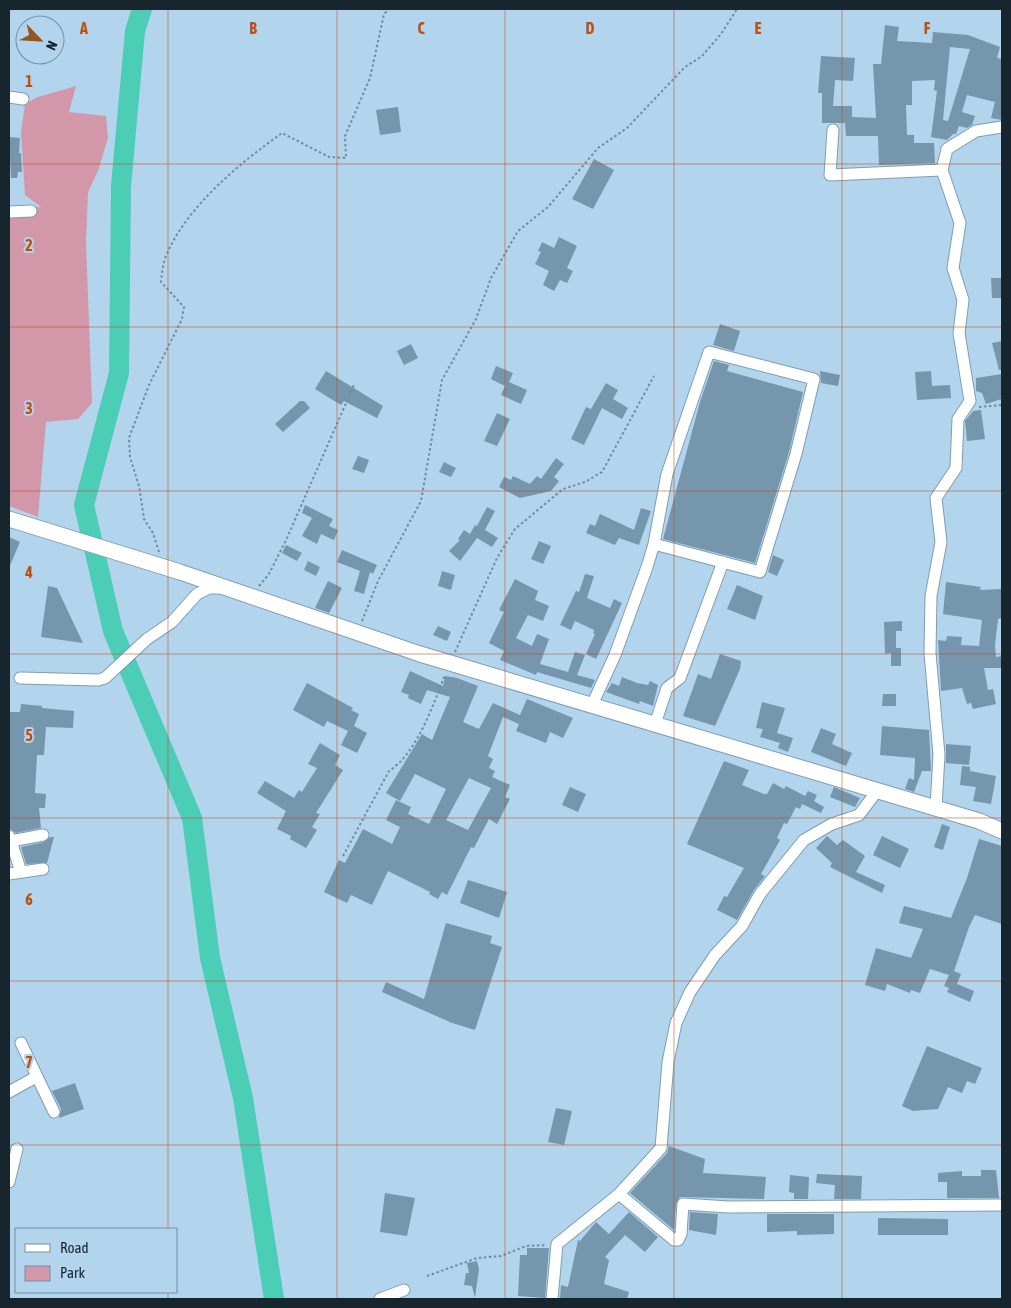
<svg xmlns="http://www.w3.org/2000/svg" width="1011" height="1308" font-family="'Asap Condensed',sans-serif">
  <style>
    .green { fill: #d298aa }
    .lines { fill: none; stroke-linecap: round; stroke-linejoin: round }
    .river { stroke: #4ccdb6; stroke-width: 20 }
    .building { fill: #7596ac; fill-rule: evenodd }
    .street-casing { stroke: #7d9eb5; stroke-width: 13 }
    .secondary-casing { stroke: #7d9eb5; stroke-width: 17 }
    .path { stroke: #728c9e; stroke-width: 2; stroke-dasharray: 2.5 2.5; stroke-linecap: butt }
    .street { stroke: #fff; stroke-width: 11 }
    .secondary { stroke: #fff; stroke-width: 15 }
    .grid { fill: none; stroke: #be4f13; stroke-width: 1; stroke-opacity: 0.55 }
    .grid-label { font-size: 16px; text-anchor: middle; font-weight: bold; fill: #be4f13; stroke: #b2d4ed; stroke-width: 4; stroke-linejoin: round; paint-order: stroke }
  </style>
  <rect width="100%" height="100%" fill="#b2d4ed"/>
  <path class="green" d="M76,86L69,112L106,116L108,138L98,171L88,192L86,242L92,403L78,419L46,422L38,517L9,506V214L17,207H41L25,195L21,132L25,104L38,97Z"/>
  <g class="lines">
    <path class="river" d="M142,9L135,31L121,186L119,373L84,505L113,631L192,818L210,958L243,1098L274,1299"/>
  </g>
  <path class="building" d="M885,25L899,27L897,41L932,43L933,32L968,35L1000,47L997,58L1002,59V120L991,118L995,102L967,95L962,112L975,116L972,125L967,128L959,126L956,134H953L947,140L931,137L937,91L934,90L935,80L912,81V105H906L907,135H914V143H934L935,163L879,165L878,136H846L845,123H822V93H818L821,56L855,58L853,81L835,80L833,106H852V117L876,118L873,64H881ZM950,47L970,49L948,121L943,120Z
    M398,107L401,132L380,135L376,110Z
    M9,137L20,138L19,153H21L22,172H18L17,178H11Z
    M594,159L614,170L593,209L572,199Z
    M559,237L577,246L567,268L573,271L567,283L560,280L554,291L543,285L549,271L535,264L541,252L538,251L542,242L554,248Z
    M991,278H1002V298H992Z
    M720,324L740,331L734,351L713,345Z
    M1002,341V370H999L992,343Z
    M411,344L418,358L404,365L397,351Z
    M714,361L729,365L727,371L803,392L789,452L755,563L663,539L700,402Z
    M496,366L513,373L509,382L527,390L521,404L501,395L505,386L491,379Z
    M326,371L383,406L377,418L344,401L341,405L315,389Z
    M820,371L840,375L838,386L821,383Z
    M931,371L932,386L950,385L951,398L917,400L915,372Z
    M1002,374V399L986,404L982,393L976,391V378Z
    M606,383L618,390L613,399L628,408L622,419L602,408L584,445L571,439L586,407L591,409Z
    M300,401H304L310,408L283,432L275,424Z
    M981,410L985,439L967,441L965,421L973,411Z
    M497,413L510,419L497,446L484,441Z
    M358,456L369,460L364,473L352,469Z
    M556,458L564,464L554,477L559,481L551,491L520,498L499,487L504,477L511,480L513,476L530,484L537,476L541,479Z
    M444,462L456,468L451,477L439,472Z
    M305,505L333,519L329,526L338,530L334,540L321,534L317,544L302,536L312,518L302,513Z
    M487,507L495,511L485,530L498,538L492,547L477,538L460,561L449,551L460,540L458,539L464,530L470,534L475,525L477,526Z
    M641,508L651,511L639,545L619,538L615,545L586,533L590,524L595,526L600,514L634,530Z
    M9,537L20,542L9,568Z
    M539,541L551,546L543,564L531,559Z
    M286,545L302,553L297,561L282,553Z
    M342,550L377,565L373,574L370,572L364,594L354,591L360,571L337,562Z
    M773,555L784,560L777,576L768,572Z
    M308,561L320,567L316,576L304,570Z
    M442,571L455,575L451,590L438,586Z
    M585,574L594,576L587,598L610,608L614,599L622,603L596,659L586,654L595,634L593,633L594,630L575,621L571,630L560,625L576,591L579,592Z
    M515,579L538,591L535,600L549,606L543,621L528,615L516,638L532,646L537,634L549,639L540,664L568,672L575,652L585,655L577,675L595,680L591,688L537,672L536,675L500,660L504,651L489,643L504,612L499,610Z
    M328,581L342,588L329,613L315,608Z
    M946,582L981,587L980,590L1002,589V618L998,619L995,645L996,657L1002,656V668H984L988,690L993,689L996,704L973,709L971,703L967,704L962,688L941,691L938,640L946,641L947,636L962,637L961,645L979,646L982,620L943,614Z
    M737,585L763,596L755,620L727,609Z
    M48,586L57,588L83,643L41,637Z
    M902,621V631H896V648H901V666H891V653L885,654L884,622Z
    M438,626L451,632L447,641L433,635Z
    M720,654L741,661L740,669L715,726L683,716L698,674L711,679Z
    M410,671L443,686L445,676L457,678L478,686L463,722L479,729L493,703L520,715L527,699L573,718L563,738L550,732L546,743L516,731L519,724L503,717L488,756L493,759L489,768L495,771L492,777L510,785L505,797L510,799L497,824L489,819L474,848L471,847L447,895L442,892L438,899L429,894L430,892L388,871L372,905L351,895L347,903L324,892L339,860L345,863L363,829L392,844L400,827L386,820L396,800L411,807L408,814L429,824L446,789L415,774L400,801L386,793L422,734L432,740L450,697L427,690L421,704L408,698L409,695L401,692ZM469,778L491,788L468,830L446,820Z
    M622,677L637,683L648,685L650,681L658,685L653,706L640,701L639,704L606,692L612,683L619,686Z
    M307,683L353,708L351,710L359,714L354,726L367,733L357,753L341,745L348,731L327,721L324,727L293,710Z
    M883,694H896V706H882Z
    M762,702L785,708L777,733L793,738L788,752L778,748L780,743L760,737L763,729L756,728Z
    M21,704L42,706V708L74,711L73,728L46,727L44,755H37L35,793L46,794L45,808H39L41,828L16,833L10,829L9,823V712H20Z
    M882,726L929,730L931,771H922L914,792L905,789L909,778L914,780L915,758L880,755Z
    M821,728L836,734L832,744L852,753L846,766L811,752Z
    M320,743L340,755L335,765L343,770L316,813L320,814L312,827L317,830L306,848L290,839L291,836L277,829L286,811L257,793L265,781L294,798L299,790L302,792L317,768L308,764Z
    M946,744L971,746L969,765L946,763Z
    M724,761L749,770L742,785L764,794H767L773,783L784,789L786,786L805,796L808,791L817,795L814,801L824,807L821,813L802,804L800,809L796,807L787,824L784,823L777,838L780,840L761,874L765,876L754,890L737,920L717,910L724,896L727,897L744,868L687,844Z
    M962,766L970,767V771L996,776L991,804L973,801L976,787L960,785Z
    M570,787L586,794L578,812L562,805Z
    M834,787L860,798L855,807L830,797Z
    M942,824L950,827L943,850L934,847Z
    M827,836L837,845L843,840L865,856L856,872L885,885L882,893L830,867L832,863L816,848Z
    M882,836L909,849L900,868L873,855Z
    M50,837H54L47,863L26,864L21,847L44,842Z
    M979,839L1002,846V924L975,915L969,927L954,971L961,974L957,984L974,991L970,1002L947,992L949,988L944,986L949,975L930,969L920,993L911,990L910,993L887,984L885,991L865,985L876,948L911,958L923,929L899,923L904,906L951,918L967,878Z
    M468,880L507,892L499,918L460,903Z
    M446,923L492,936L490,943L502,947L475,1030L452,1023L382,992L386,982L424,999Z
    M927,1046L982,1068L975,1084L967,1081L962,1093L948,1087L938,1109L913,1111L902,1106Z
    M75,1083L84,1109L59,1118L61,1109L52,1091Z
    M556,1108L572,1111L564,1145L548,1142Z
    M669,1146L705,1159L703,1173L766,1177L764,1199L680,1197L676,1204L674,1230L630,1193L667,1153Z
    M981,1170H996L999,1198H947V1182H938V1173L962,1171V1176H981Z
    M817,1174L862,1176L861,1199H834L835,1185L816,1183Z
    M790,1175L809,1177L808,1199H794V1193L789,1192Z
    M385,1193L415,1198L407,1236L380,1232Z
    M629,1212L658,1237L645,1252L625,1235L605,1257L609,1260L604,1284L629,1292L627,1299H560L561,1285L568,1287L578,1240L580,1241L596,1222L609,1234Z
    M690,1212L718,1214L716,1235L689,1230Z
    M767,1214H834V1234L797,1235V1231L767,1232Z
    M878,1218L948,1219V1235H878Z
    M527,1248H549L545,1298L518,1296L520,1255H527Z
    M477,1261L479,1269L475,1298L472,1286L464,1285L466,1273H469L467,1263Z"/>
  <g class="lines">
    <defs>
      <path id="street" d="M9,97L23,99
        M833,130L830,175L942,170L960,223L953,268L963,300L959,333L970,401L958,419L956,468L936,498L941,542L931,596L930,653L939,755L936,808
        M942,170L947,149L976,131L1002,127
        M9,212L31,211
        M20,678L98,680L105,678L147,639L172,622L197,594L209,588H221
        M592,705L615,655L647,567L654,544L667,474L709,352L814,379L796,454L760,572L654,544
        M655,724L667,688L680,678L723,562
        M9,836L11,841L43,835
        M11,841L21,872
        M9,874L43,869
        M21,1043L54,1112
        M9,1092L36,1077
        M9,1182L17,1149
        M619,1194L661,1148L668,1062L676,1023L690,992L715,955L742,926L760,894L804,840L832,824L859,815L877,791
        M380,1299L404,1290
        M552,1299L557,1244L619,1194L674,1240H678L681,1234L683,1204L728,1207L1002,1205"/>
      <path id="secondary" d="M9,519L180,572L420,654L979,821L1002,831"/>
    </defs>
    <use href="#street" class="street-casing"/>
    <use href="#secondary" class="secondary-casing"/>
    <path class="path" d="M979,407L1002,405
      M159,552L153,533L144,519L139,486L130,457L129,438L149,385L182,319L184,307L161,282C162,273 163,263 166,256C186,207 240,163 282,133L329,157L346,158L345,136L370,78L384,14L389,9
      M259,586L269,574L287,538L354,385
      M362,621L378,581L421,501L442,380L476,319L491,278L518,231L548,207L598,148L627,128L685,67L702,56L721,34L737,9
      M455,652L497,558L515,529L563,489L585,482L602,472L654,376
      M343,856L389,771C417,753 433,705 445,675
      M427,1276L477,1258L501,1256L526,1246L547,1245"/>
    <use href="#street" class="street"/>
    <use href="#secondary" class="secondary"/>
  </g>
  <path class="grid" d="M168,9V1229M337,9V1299M505,9V1299M674,9V1299M842,9V1299M9,164H1002M9,327H1002M9,491H1002M9,654H1002M9,818H1002M9,981H1002M9,1145H1002M168,1292V1299"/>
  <g class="grid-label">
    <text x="84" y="34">A</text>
    <text x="253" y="34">B</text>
    <text x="421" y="34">C</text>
    <text x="590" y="34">D</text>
    <text x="758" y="34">E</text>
    <text x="927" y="34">F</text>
    <text x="29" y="87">1</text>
    <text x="29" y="251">2</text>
    <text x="29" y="414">3</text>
    <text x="29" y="578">4</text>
    <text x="29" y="741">5</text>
    <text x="29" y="905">6</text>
    <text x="29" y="1068">7</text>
  </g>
  <rect width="1011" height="1308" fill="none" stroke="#17252e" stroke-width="20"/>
  <rect x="15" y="1228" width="162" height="65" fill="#b2d4ed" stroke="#748ea1"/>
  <rect x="25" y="1244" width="25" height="8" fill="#ffffff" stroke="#748ea1"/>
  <text x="60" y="1253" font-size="15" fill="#17252e">Road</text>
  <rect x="25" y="1266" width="25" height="15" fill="#d298aa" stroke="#748ea1"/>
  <text x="60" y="1278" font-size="15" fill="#17252e">Park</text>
  <g transform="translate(40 40) rotate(115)"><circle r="24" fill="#b2d4ed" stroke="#748ea1"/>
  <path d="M0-4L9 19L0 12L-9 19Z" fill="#94561c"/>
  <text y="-8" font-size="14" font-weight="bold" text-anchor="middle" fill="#17252e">N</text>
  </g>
</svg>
